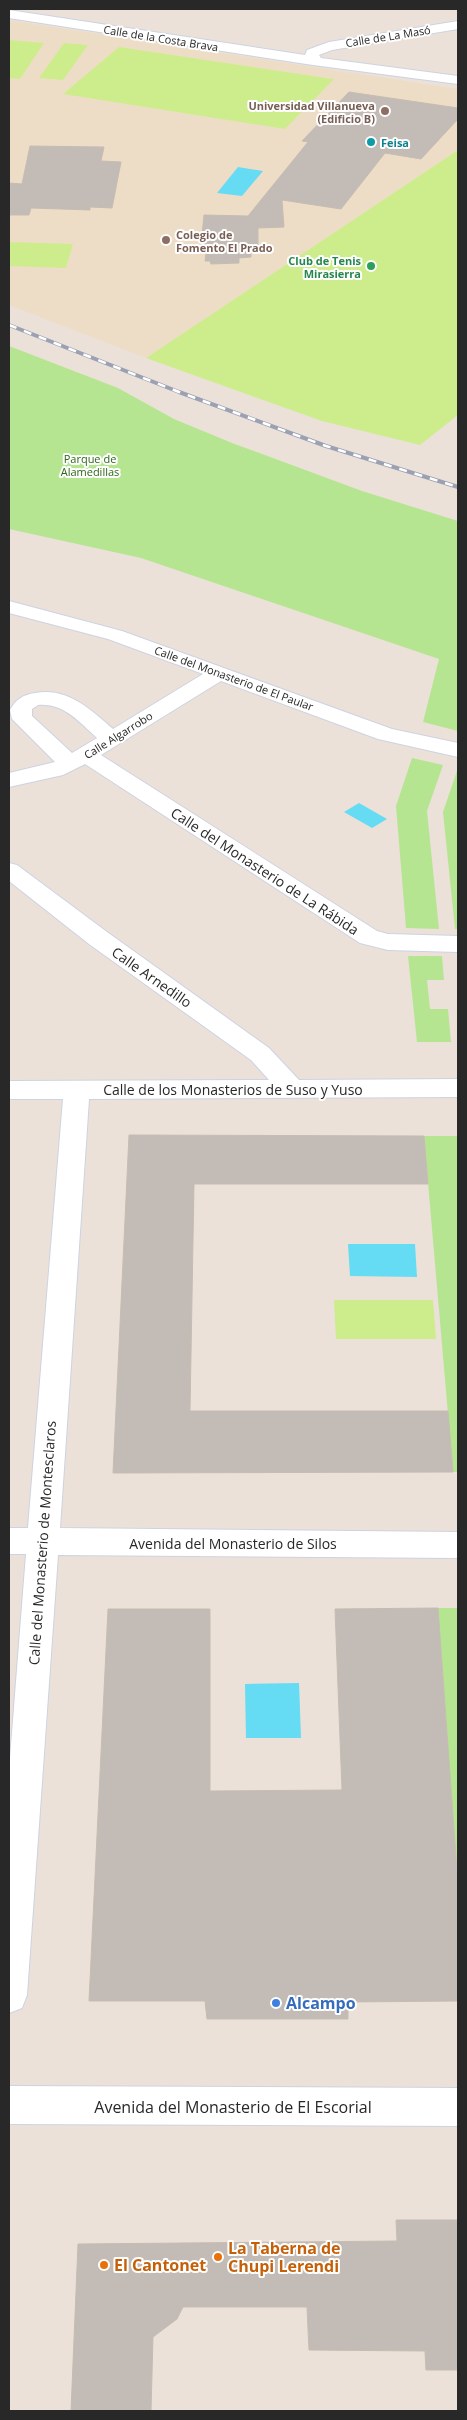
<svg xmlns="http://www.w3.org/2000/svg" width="467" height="2420" font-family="'Open Sans',sans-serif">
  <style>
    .education { fill: #eeddc6 }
    .green { fill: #b6e591 }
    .pitch { fill: #cded8c }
    .water { fill: #65dbf4 }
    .building { fill: #c3bbb5; stroke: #c6bdb2 }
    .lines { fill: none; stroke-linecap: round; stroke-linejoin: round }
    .minor-casing { stroke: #cdd3e2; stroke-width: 2 }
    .minor { fill: #fff; fill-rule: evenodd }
    .rail-casing { stroke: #9ba1b3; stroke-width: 4 }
    .rail { stroke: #fff; stroke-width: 2.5; stroke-dasharray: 8; stroke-linecap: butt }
    .education-dot { fill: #8d6e63; stroke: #fff; stroke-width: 2 }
    .culture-dot { fill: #0f9aa8; stroke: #fff; stroke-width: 2 }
    .leisure-dot { fill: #2e9e5b; stroke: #fff; stroke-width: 2 }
    .shop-dot { fill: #3f7fe0; stroke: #fff; stroke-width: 2 }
    .food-dot { fill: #e8710a; stroke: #fff; stroke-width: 2 }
    .labels { text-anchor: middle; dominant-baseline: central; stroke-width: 4; stroke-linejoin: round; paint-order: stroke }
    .far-street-label { font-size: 11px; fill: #282828; stroke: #fff }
    .far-education-label { font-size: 11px; font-weight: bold; fill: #785e54; stroke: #fff; text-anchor: end }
    .far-culture-label { font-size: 11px; font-weight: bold; fill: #0d838f; stroke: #fff; text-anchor: start }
    .far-leisure-label { font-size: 11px; font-weight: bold; fill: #27864d; stroke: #fff; text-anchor: end }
    .far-park-label { font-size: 11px; fill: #2e6616; stroke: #fff }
    .street-label { font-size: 14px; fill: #282828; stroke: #fff }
    .near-shop-label { font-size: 16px; font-weight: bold; fill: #366cbe; stroke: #fff; text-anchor: start }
    .near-street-label { font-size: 16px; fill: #282828; stroke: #fff }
    .near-food-label { font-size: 16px; font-weight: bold; fill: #c56008; stroke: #fff; text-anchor: start }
  </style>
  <rect width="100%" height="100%" fill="#ebe1d8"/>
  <path class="education" d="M9,20L458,89V150L146,358L9,305Z"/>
  <path class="green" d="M9,346L118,388L174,419L232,443L362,491L458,521V731L423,722L439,659L141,558L9,529Z
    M412,758L443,765L427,811L439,929L406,928L396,806Z
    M458,768V929H455L443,812Z
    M408,956H442L444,980H427L430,1009H448L451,1042H417Z
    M424,1136H458V1472H453Z
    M438,1608H458V1885Z"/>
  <path class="pitch" d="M9,40L44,43L20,79L9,78Z
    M64,43L88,45L63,80L39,78Z
    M119,47L326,78L334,79L285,129L63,94Z
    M458,150V415L420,445L322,421L146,358Z
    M9,242L73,244L66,268L9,266Z
    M334,1300H433L436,1339H336Z"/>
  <path class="water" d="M238,167L263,171L242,196L217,193Z
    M359,803L387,819L372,828L344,812Z
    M348,1244H415L417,1277L350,1276Z
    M299,1683L301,1738H246L245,1684Z"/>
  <path class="building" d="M349,92L458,108V119L421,159L385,153L341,209L282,200L284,227L258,228V246H251V257L239,258V263L211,264L210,261H205L207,245H201L204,215L248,216L308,142L302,141Z
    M30,146L104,147L101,161L121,162L112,208L90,207V210L31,208L29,215H9V183L22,184Z
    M129,1135L424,1136L428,1184H194L190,1411H448L453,1472L113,1473Z
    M438,1608L458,1885V2001L348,2002V2019H207L205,2001H89L108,1609H210V1791L342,1790L335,1609Z
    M396,2220H458V2370H426L425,2351L309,2350L307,2307H183L177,2319L153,2337L151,2411H71L78,2244L397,2241Z"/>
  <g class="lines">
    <defs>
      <path id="minor" d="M9,10L305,55L307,50L329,42L458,21V29L332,50L319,55L321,58L458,76V84L313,65L9,18Z
        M9,601L122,631L392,729L458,743V757L378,739L221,681L101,755L377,931L388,934L458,936V952L388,950L360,943L85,764L63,775L9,787V773L55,762L12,719L10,710C16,699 23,695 35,693C67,687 90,709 113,729L203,674L108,639L9,613ZM38,705C64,703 79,722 97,738L72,753L32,716V709Z
        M9,863L17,865L107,932L269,1048L299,1080L458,1079V1097L89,1099L60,1528L458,1532V1558L58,1555L27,1995L22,2008L9,2013V1771L26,1554H9V1528H28L63,1099H9V1081L269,1080L251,1060L89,944L9,881Z
        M9,2086L458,2088V2126L9,2124Z"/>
    </defs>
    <use href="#minor" class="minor-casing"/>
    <use href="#minor" class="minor"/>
    <defs>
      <path id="rail" d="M9,325L179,392L326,446L458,487"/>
    </defs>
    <use href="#rail" class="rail-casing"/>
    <use href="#rail" class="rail"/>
  </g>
  <g class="education-dot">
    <circle cx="385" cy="111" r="5"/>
    <circle cx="166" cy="240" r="5"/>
  </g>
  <circle class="culture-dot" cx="371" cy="142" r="5"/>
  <circle class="leisure-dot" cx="371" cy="266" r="5"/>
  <circle class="shop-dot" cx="276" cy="2003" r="5"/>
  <g class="food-dot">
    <circle cx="218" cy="2257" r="5"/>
    <circle cx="104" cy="2265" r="5"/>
  </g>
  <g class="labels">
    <g class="far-street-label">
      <text transform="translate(388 36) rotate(-9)">Calle de La Masó</text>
      <text transform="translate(161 38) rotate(9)">Calle de la Costa Brava</text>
      <text transform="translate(234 678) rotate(20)">Calle del Monasterio de El Paular</text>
      <text transform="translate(118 735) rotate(-32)">Calle Algarrobo</text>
    </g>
    <g class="far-education-label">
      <text x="375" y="105">Universidad Villanueva<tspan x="375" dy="13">(Edificio B)</tspan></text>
      <text x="176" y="234" text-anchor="start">Colegio de<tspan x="176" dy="13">Fomento El Prado</tspan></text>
    </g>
    <g class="far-culture-label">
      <text x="381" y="142">Feisa</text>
    </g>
    <g class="far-leisure-label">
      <text x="361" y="260">Club de Tenis<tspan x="361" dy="13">Mirasierra</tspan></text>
    </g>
    <g class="far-park-label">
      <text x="90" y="458">Parque de<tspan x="90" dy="13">Alamedillas</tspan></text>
    </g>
    <g class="street-label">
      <text transform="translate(265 871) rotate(33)">Calle del Monasterio de La Rábida</text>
      <text transform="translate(152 977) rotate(35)">Calle Arnedillo</text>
      <text x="233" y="1089">Calle de los Monasterios de Suso y Yuso</text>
      <text transform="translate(42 1543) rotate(-86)">Calle del Monasterio de Montesclaros</text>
      <text x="233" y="1543">Avenida del Monasterio de Silos</text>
    </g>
    <g class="near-shop-label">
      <text x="286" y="2003">Alcampo</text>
    </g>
    <g class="near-street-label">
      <text x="233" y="2107">Avenida del Monasterio de El Escorial</text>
    </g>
    <g class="near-food-label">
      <text x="228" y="2248">La Taberna de<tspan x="228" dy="18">Chupi Lerendi</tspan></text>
      <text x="114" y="2265">El Cantonet</text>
    </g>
  </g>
  <rect width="467" height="2420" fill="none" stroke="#282828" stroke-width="20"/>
</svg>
